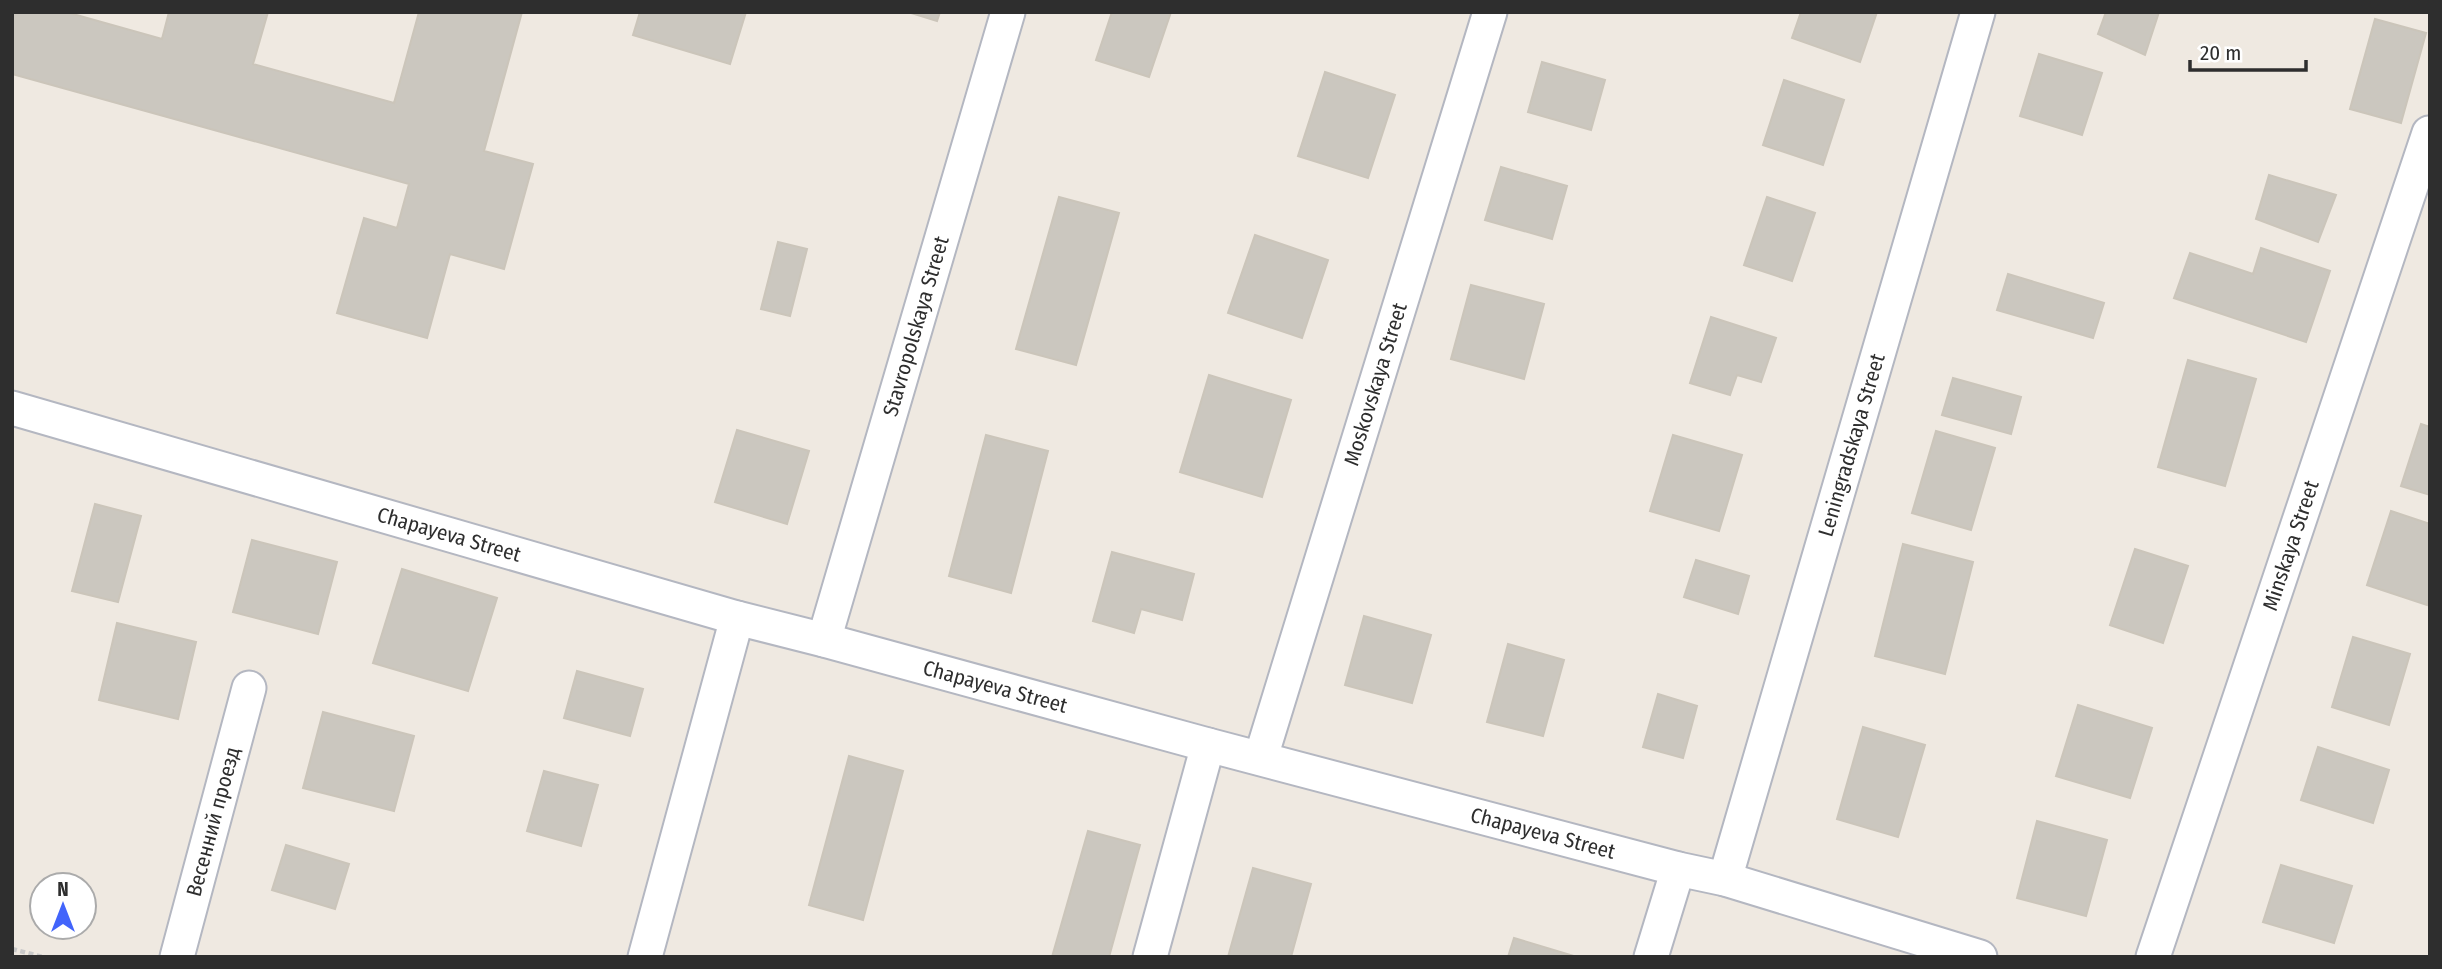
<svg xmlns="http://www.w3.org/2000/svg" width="2442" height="969" font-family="'Fira Sans Condensed',sans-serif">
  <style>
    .building { fill: #cbc7bf; stroke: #cbc5ba; stroke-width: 2 }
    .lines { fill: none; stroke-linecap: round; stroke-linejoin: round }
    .minor-casing { stroke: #b4b7c1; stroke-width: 37 }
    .path { stroke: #c9c9c9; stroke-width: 4.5; stroke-dasharray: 5 3.5; stroke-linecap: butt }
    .minor { stroke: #fff; stroke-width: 33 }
    .labels { text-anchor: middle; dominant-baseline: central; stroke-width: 5; stroke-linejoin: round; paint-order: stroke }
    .street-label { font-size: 21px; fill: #2e2e2e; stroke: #fff }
  </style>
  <rect width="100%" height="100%" fill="#efe9e1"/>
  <path class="building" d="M12,12H66L162,39L169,12H268L253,64L394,103L419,12H522L484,151L533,164L504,269L450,254L427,338L337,313L364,218L397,228L409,184L12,74Z
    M640,12H746L730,64L633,35Z
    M908,12H940L937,21Z
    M1112,12H1171L1149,77L1096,60Z
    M1801,12H1877L1860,62L1792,38Z
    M2106,12H2159L2145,55L2098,34Z
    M2375,19L2426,33L2401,123L2350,109Z
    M2039,54L2102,73L2082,135L2020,116Z
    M1542,62L1605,80L1591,130L1528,112Z
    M1325,72L1395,95L1368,178L1298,156Z
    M1784,80L1844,100L1823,165L1763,145Z
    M1501,167L1567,186L1552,239L1485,220Z
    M2269,175L2336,195L2318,242L2256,219Z
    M1059,197L1119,213L1076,365L1016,349Z
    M1767,197L1815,213L1792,281L1744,265Z
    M1255,235L1328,260L1302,338L1228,313Z
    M778,242L807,249L790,316L761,309Z
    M2261,248L2330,271L2306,342L2174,298L2190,253L2253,274Z
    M2008,274L2104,303L2093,338L1997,310Z
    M1471,285L1544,304L1524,379L1451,359Z
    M1711,317L1776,338L1761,382L1737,375L1730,395L1690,383Z
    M2188,360L2256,379L2225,486L2158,467Z
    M1209,375L1291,400L1262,497L1180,472Z
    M1953,378L2021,397L2011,434L1942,415Z
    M2421,424L2430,427V495L2401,486Z
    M737,430L809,451L787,524L715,502Z
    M1936,431L1995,448L1971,530L1912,513Z
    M986,435L1048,451L1011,593L949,576Z
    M1673,435L1742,455L1719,531L1650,511Z
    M95,504L141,516L118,602L72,591Z
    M2391,511L2430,524V597L2427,605L2367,585Z
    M252,540L337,562L318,634L233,612Z
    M1903,544L1973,562L1945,674L1875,656Z
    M2135,549L2188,566L2163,643L2110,625Z
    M1112,552L1194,574L1182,620L1141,609L1134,633L1093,621Z
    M1696,560L1749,576L1738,614L1684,597Z
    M402,569L497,598L468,691L373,663Z
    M1364,616L1431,635L1412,703L1345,685Z
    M117,623L196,642L178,719L99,700Z
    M2353,637L2410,654L2389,725L2332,707Z
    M1508,644L1564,660L1543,736L1487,722Z
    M577,671L643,689L630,736L564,718Z
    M1658,694L1697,706L1683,758L1643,747Z
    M2078,705L2152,728L2130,798L2056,776Z
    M323,712L414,736L394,811L303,788Z
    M1863,727L1925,745L1898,837L1837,819Z
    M2318,747L2389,770L2373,823L2301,800Z
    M849,756L903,771L863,920L809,905Z
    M544,771L598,785L581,846L527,831Z
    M2037,821L2107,840L2086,916L2017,898Z
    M1088,831L1140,845L1109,957H1052Z
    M286,845L349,864L335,909L272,890Z
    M2281,865L2352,886L2334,943L2263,922Z
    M1253,868L1311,884L1291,957H1228Z
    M1514,938L1577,957H1508Z"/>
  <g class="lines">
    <defs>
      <g id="minor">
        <path id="s1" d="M12,408L737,618L824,640L1208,745L1678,869L1725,879L1980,957"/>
        <path id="s2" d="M824,640L1008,12"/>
        <path id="s3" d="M1261,757L1490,12"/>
        <path id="s4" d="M1725,879L1978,12"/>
        <path id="s5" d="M177,957L249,688"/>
        <path d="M645,957L737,618"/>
        <path d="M1150,957L1208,745"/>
        <path d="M1651,957L1678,869"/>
        <path id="s6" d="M2153,957L2429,133"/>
      </g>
    </defs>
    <use href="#minor" class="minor-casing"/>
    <path class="path" d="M12,949L43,957"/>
    <use href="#minor" class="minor"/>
  </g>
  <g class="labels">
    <g class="street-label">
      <text stroke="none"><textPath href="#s2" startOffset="327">Stavropolskaya Street</textPath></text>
      <text stroke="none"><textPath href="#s3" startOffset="390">Moskovskaya Street</textPath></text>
      <text stroke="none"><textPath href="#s4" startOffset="452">Leningradskaya Street</textPath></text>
      <text stroke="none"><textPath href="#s1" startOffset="455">Chapayeva Street</textPath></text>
      <text stroke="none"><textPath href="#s6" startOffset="434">Minskaya Street</textPath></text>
      <text stroke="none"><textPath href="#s1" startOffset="1022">Chapayeva Street</textPath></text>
      <text stroke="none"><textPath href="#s5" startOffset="140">Весенний проезд</textPath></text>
      <text stroke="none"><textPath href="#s1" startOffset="1589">Chapayeva Street</textPath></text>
    </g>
  </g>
  <rect width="2442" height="969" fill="none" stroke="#2e2e2e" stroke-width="28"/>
  <g transform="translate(63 906)"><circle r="33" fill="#ffffff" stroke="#ababab" stroke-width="2"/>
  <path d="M0-5L12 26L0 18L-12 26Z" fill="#4264fb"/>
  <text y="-10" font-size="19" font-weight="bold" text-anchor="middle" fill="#2e2e2e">N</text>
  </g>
  <path d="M2190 60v10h116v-10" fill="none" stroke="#2e2e2e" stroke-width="3.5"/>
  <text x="2200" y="60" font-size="21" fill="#2e2e2e" stroke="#ffffff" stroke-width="5" paint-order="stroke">20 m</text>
</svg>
